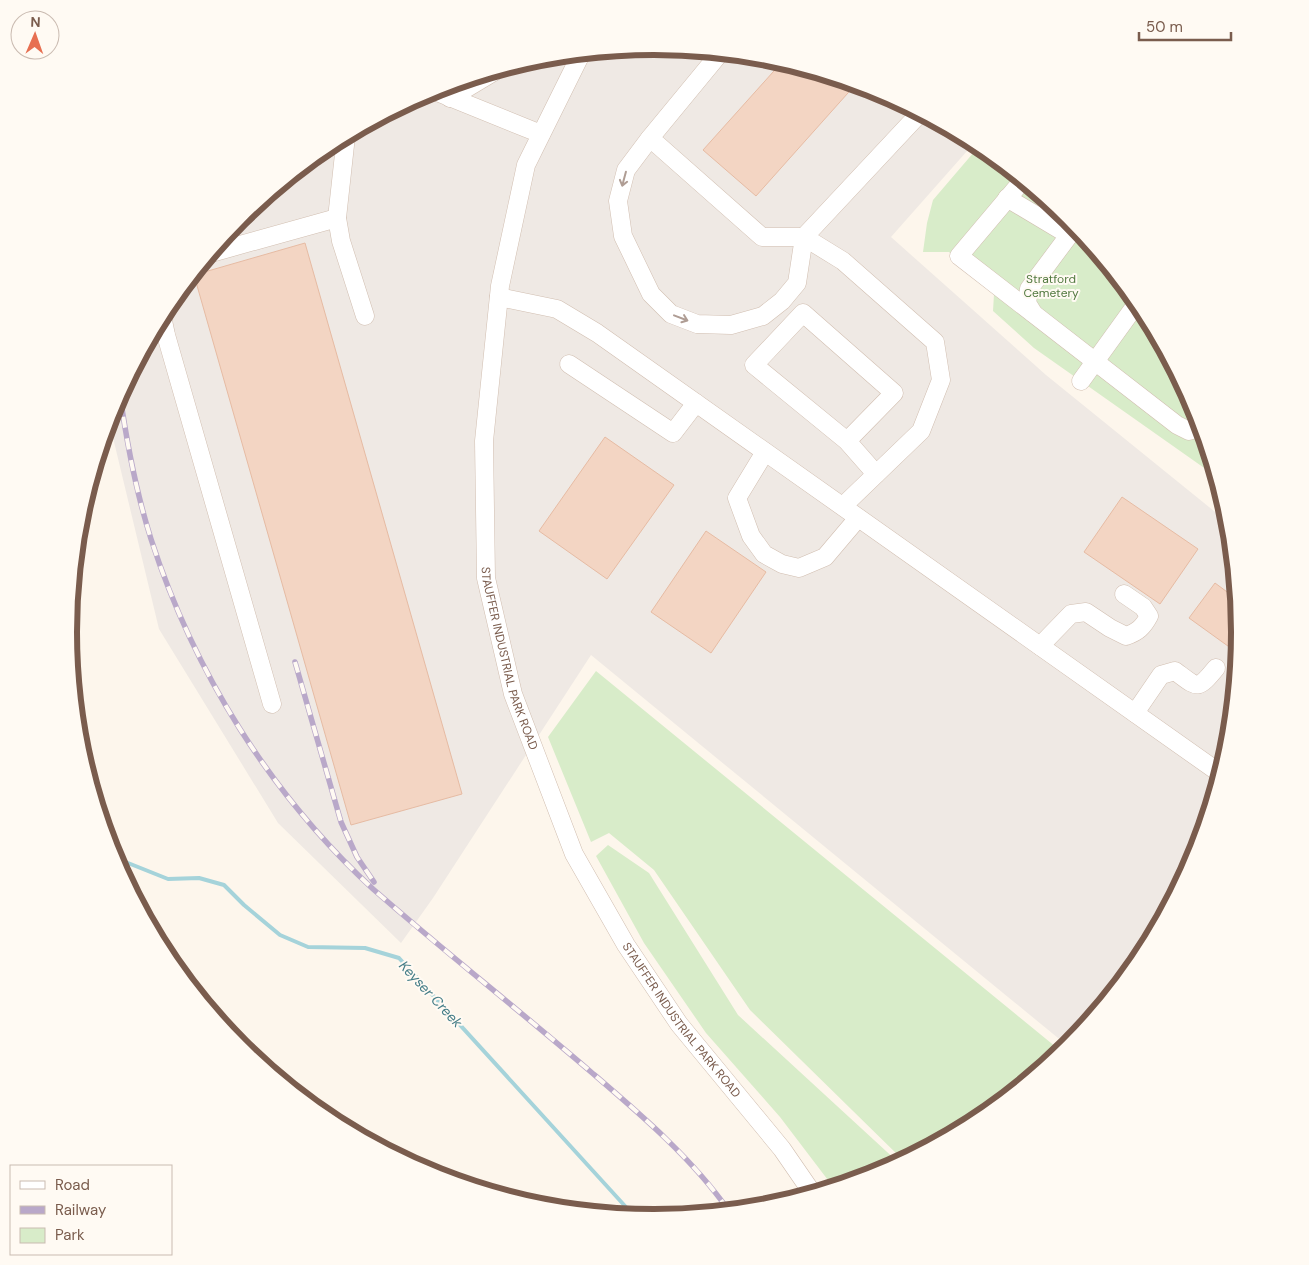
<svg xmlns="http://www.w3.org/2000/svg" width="1309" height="1265" font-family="'DM Sans',sans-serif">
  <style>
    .industrial { fill: #efe9e4 }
    .green { fill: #d8ecc9 }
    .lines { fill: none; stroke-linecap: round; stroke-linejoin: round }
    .stream { stroke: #a5d3da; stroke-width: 4 }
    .building { fill: #f3d5c3; stroke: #e6bba3 }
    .minor-casing { stroke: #d1beb0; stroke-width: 19 }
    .minor { stroke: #fff; stroke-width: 18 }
    .rail-casing { stroke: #b9a8c9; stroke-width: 5.5 }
    .rail { stroke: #fffaf3; stroke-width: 4; stroke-dasharray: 11; stroke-linecap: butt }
    .oneway { stroke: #af9d94 }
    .labels { text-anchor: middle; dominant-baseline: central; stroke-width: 4; stroke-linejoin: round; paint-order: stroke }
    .park-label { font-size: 12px; fill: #537a41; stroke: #fffaf3 }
    .street-label { font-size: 12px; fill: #7a5c4d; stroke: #fffaf3 }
    .water-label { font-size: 14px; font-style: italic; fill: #437c86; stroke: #fffaf3 }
    .rim { fill: none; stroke: #7a5c4d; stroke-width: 6 }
  </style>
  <rect width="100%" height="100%" fill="#fdf6ec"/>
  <path class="industrial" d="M655,46L769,58L879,91L975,142L891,237L1046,375L1230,524L1241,633L1229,747L1196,857L1142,958L1069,1047L591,655L433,898L401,943L278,823L159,629L109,421L113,408L167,307L240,218L329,145L430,91L540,57Z"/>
  <path class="green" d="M980,145L1069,218L1142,307L1196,408L1217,477L1034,348L993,311L994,294L949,252H923L927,223L933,200Z
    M596,671L1062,1052L980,1120L904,1161L750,1010L654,870L609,833L591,842L548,737Z
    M608,845L649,873L738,1015L899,1163L879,1174L834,1188L780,1117L706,1033L644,943L596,856Z"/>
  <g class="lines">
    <path class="stream" d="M113,857L168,879L199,878L224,885L244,905L280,935L308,947L365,948L399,958L635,1217"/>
  </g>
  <path class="building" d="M782,62L856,84L756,196L703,150Z
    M305,243L462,794L351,825L194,275Z
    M605,437L674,485L607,579L539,531Z
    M1122,497L1198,549L1160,604L1084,552Z
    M706,531L766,572L711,653L651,612Z
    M1215,583L1238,600L1241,633L1239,654L1189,618Z"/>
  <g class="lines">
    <defs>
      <g id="minor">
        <path d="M720,53L650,138L762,237H804L843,261L935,342L941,380L921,431L843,506"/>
        <path id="s1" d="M581,54L526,165L500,286L484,441L486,578L513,694L574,854L626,945L679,1024L782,1149L813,1194"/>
        <path d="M432,90L541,134"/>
        <path d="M450,98L495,71"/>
        <path d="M346,136L337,218L341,241L365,316"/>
        <path d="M650,138L626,170L618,201L623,236L651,294L671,314L697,324L731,325L763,316L782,301L797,283L804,237L920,113"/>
        <path d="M1023,180L959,256L1177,425L1189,431L1202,427"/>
        <path d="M1007,198L1069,235"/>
        <path d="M211,253L337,218"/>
        <path d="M499,297L557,309L597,333L1221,774"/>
        <path d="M1033,313L1027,303L1029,289L1076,226"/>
        <path d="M162,316L166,335L272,704"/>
        <path d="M569,364L673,433L696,403"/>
        <path d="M1081,381L1138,302"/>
        <path d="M847,441L894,393L803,313L754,365L847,441L876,474"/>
        <path d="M765,452L737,498L751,536L764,554L782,564L799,568L825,557L858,518"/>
        <path d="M1040,646L1071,614L1086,612L1110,628L1126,636C1138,632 1143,627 1149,616L1143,607L1124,594"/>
        <path d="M1135,713L1161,675L1175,671C1198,688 1197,691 1216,668"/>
      </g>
    </defs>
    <use href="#minor" class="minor-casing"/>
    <use href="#minor" class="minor"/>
    <defs>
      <path id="rail" d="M120,395C127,444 136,492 151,539C194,672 270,794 373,889C445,952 519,1010 591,1072C640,1114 692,1158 729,1211
        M295,662L341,822L357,857L374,882"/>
    </defs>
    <use href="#rail" class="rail-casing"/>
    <use href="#rail" class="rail"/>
  </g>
  <defs><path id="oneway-shaft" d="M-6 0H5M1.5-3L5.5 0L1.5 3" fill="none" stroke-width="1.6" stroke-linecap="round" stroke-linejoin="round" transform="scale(1.25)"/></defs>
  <g class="oneway">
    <use href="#oneway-shaft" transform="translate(624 179) rotate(105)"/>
    <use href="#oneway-shaft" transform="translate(681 318) rotate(21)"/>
  </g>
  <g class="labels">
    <g class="park-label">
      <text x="1051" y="279">Stratford<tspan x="1051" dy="14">Cemetery</tspan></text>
    </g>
    <g class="street-label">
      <text stroke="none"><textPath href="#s1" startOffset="624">STAUFFER INDUSTRIAL PARK ROAD</textPath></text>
      <text stroke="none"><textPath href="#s1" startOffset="1029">STAUFFER INDUSTRIAL PARK ROAD</textPath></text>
    </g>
    <g class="water-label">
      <text transform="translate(431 994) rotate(47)">Keyser Creek</text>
    </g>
  </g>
  <path d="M0 0H1309V1265H0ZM77 632a577 577 0 1 1 1154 0a577 577 0 1 1-1154 0Z" fill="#fffaf3" fill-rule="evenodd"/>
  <path class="rim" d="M77 632a577 577 0 1 1 1154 0a577 577 0 1 1-1154 0Z"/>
  <rect x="10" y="1165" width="162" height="90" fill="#fffaf3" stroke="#cabbb1"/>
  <rect x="20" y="1181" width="25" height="8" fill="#ffffff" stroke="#cabbb1"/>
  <text x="55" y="1190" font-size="15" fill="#7a5c4d">Road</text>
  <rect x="20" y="1206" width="25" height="8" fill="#b9a8c9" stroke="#cabbb1"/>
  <text x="55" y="1215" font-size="15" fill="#7a5c4d">Railway</text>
  <rect x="20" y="1228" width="25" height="15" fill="#d8ecc9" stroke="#cabbb1"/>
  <text x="55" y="1240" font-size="15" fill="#7a5c4d">Park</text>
  <g transform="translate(35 35) rotate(2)"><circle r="24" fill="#fffaf3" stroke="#cabbb1"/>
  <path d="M0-4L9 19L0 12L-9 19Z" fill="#e76f51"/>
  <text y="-8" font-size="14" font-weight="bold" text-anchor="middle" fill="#7a5c4d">N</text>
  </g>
  <path d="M1139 32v8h92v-8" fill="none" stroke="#7a5c4d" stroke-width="2.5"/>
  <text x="1146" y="32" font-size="15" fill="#7a5c4d" stroke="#fffaf3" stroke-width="4" paint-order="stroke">50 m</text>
</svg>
